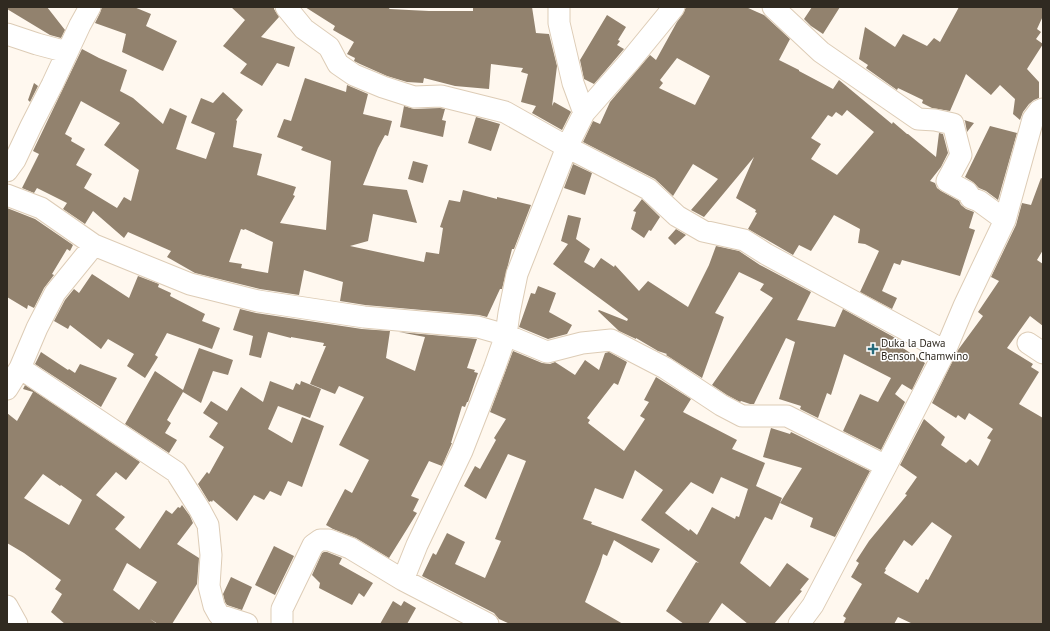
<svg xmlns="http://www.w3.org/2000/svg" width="1050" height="631" font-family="'PT Sans',sans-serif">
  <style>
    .building { fill: #92826e; fill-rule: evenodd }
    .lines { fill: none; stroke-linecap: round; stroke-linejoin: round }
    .minor-casing { stroke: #ddccb6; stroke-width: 23 }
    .minor { stroke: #fff; stroke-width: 21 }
    .poi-dot { fill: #266a7b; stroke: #fff; stroke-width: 1.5 }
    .labels { text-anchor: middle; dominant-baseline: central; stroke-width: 3; stroke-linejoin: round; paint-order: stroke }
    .poi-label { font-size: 11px; fill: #302a21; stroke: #fff; text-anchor: start }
  </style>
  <rect width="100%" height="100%" fill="#fff8ef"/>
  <path class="building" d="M7,7H47L65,30L61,38L50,35L7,9Z
    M102,7H134L151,14L146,26L177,41L163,71L122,52L126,34L95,23L100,13Z
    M231,7H274V9L279,17L261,37L295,47L289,67L277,63L262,86L240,73L247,64L223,46L245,20Z
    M305,7H390L389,9L429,11H473V7H532L536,33L549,34L557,66L552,106L554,102L570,111L571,112L562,130L532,113L536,106L521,102L528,74L521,72L523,68L491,64L489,89L455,86L424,78L423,83L407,82L387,76L360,64L354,61L355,58L347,54L354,42L333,30L335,26Z
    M686,7H746L757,12L764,15L790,39L779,60L799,70V71L833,89L839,80L892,124L893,122L907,134H908L936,157L939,133L943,134L948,153L941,167L930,181L935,183L937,188L941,191L959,201L961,205L966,209L974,212L969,228L975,230L960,276L902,260L900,265L894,263L882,291L897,298L892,309L860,292L879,251L865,244L858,243L860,229L834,215L811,251L799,245L793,255L748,229L757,213L755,212L756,210L736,198L754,157L704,217L691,210L718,179L693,164L673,196L655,179L583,142L593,121L600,124L610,102L650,55L656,60L677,22L683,14ZM677,58L710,76L695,105L659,88L663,83L660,80ZM847,110L874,132L837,175L811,159L821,144L811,138L828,115L832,117L836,112L842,116Z
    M812,7H840L823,34L811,26L804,19Z
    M959,7H1043V16L1037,29L1041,32L1036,39L1043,44L1027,69L1039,82V98L1034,100L1029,104L1023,112L1020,120L1013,114L1015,99L1000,85L991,95L966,74L950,111L932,108L922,103L923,100L898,88L897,90L866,68L868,65L859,59L865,27L895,47L903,34L927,46L934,38L940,42Z
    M607,15L626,27L618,40L620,41L617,45L624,49L594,84L584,79L580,60Z
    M82,49L99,58L127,70L120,91L133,98L163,124L170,108L187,116L176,149L206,159L215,133L191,123L201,98L213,103L223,92L243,110L236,120L237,121L233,147L262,154L257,175L296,187L293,195L295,196L280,223L326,230L331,161L301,150L303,147L277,137L284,119L291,121L305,78L346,92L347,85L368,94L363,114L392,121L388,136L385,135L378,148L363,185L407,190L417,223L373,214L368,241L350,246L424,262L426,252L439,254L443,228L440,227L449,200L460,202L463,190L497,199V197L531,205L514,249H512L502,289H500L487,317L479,315L365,305L340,301L343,282L304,270L299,295L260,289L195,273L167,257L171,251L128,232L124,238L93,211L85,224L63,209L67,203L37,188L34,193L22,188L39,154L33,151ZM81,101L120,123L104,145L139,170L131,201L124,197L117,208L84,188L92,174L76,165L85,149L71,141L72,138L65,134ZM241,229L244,230L245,229L273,242L268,273L241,268L242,264L229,262Z
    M34,83L38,86L30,102L28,100Z
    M404,106L414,109L440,108L445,109L442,120L446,121L443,137L400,127Z
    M476,117L500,124L491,151L468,143Z
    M964,120L974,123L967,132L965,121Z
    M990,126L1017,133L998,200L986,191L979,188L973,182L965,177Z
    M413,161L428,165L423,183L408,179Z
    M573,164L592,173L585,195L564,188Z
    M1041,178L1043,179V250L1037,260L1043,264V326L1030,316L1007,348L1033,364L1031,367L1039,372L1019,404L1043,418V624H913L898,617L894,624H843L846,618L843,616L862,584L851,577L859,563L856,561L869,541L907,495L905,494L917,477L900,465L924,419L945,437L941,445L966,463L970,459L978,466L991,440L987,438L993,429L969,413L965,420L958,415L956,418L932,403L958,350L983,316L978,312L999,281L991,277L1016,225L1022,203L1031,205ZM932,522L952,536L928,580L926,579L918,593L884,573L886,570L885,569L904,540L912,546Z
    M642,199L660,217L651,231L649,230L644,238L631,229L636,212L633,211Z
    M7,208L35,219L73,245L70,251L67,249L52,274L54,275L44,288L34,308L28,305L27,309L7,297Z
    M568,215L581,218L576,239L590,249L584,262L594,268L601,258L614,267L615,265L639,291L648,281L688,307L709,265L716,246L739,251L760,265L811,292L797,320L835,327L843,309L899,340L897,344L925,363L912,390L902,384L895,394L905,402L881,450L843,431L860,394L878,402L891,378L844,354L831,395L827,393L818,418L800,409L801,406L779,399L795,342L786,338L754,404H750L741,401L740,402L727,395L712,385L773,298L760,290L764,284L739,272L715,313L724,317L702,378L666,355L667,354L658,351L636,338V339L619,331L598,311L599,310L627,321L628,319L553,264L568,244L561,241Z
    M676,229L686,235L675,245L668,238Z
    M92,274L129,298L138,276L159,284L158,287L171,293L170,296L205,314L202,321L220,328L212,349L167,333L155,355L158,357L145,378L127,366L134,354L108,339L101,349L70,325L68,329L54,321L65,300L74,289L79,293Z
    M538,286L556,293L549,312L572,325L567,334L548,339L519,327L531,293L535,294Z
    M240,309L256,313L362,329L390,331L386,358L415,371L425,337L399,332L477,339L467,368L475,370L474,372L478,373L468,402H467L465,407L462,406L451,443H452L442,466L429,461L411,496L419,499L413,511L417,513L389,558L356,538L333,529L326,525L345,489L352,493L369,460L339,445L364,397L339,386L335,394L310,384L326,346H323L324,343L291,337V338L268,332L261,358L249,355L253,336L233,330Z
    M199,348L233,360L228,375L213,371L201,403L183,392L167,420L171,423L165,433L177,440L169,453L125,424L155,371L183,390Z
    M513,351L542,363L550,364L555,362L575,375L585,360L599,370L605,353L609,352L627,362L618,385L614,383L587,418L590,420L588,423L624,451L645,419L640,416L649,402L644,400L656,377L691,399L683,412L737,440L732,449L765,463L756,486L782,498L772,520L765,517L740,563L770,587L787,563L809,579L800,590L802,591L774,624H748L722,603L708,624H684L666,611L696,562L699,563L641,520L663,490L635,470L623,499L595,488L583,519L592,522L591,524L660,549L652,563L614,540L607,556L603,554L600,564L585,602L623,624H510L499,619L494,613L422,576L433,553L436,555L447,533L465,542L455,564L485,578L501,541L495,539L526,461L508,454L486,499L464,486L475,466L480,469L496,440L494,438L506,419L490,412ZM721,477L748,489L739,517L736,516L735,519L712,507L697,535L690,529L689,531L665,513L691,482L713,494Z
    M41,352L68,370L69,369L75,373L80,364L117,378L101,407L35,364Z
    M270,381L293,390L296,383L300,385L301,381L321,389L310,418L278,406L268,429L292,443L302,417L324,426L302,487L288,481L281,496L270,491L264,500L254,495L237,521L213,500L212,502L211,501L209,502L198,484L207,472L209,474L224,447L209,437L218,423L203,413L211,401L227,411L241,387L263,402Z
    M25,385L140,462L126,480L116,472L96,495L125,517L115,529L140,549L166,510L172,514L178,507L180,508L182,505L190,516L193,523L177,544L199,558L197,584L172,624H158L150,619L157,624H65L51,612L62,594L55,589L61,580L24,553L7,543V413L17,421L33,392L23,389ZM43,474L60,486L61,485L82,500L69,525L24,498ZM127,563L157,582L139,610L113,590Z
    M771,428L790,434L791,432L870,471L835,537L810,527L813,518L780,503L802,468L763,457Z
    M274,546L294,556L275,595L255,585Z
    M324,552H327L342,558L339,564L373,583L364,597L359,593L352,605L319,588L320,583L312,575L322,553Z
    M231,577L252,587L242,610L227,605L225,602L223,594Z
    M393,601L401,606L404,601L416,608L407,624H380Z"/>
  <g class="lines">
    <defs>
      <path id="minor" d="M286,7L304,29L329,47L338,64L354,75L383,87L414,97L441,96L505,112L567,147L648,189L677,216L703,231L744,240L766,254L945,351
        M559,7V23L573,83L584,113
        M773,7L821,52L918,119L935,120L953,124L961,155L947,181L967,192L971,198L979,201L1005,220
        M7,34L37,44L67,52
        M7,171L15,160L31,126L52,85L80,25L90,7
        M7,195L41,208L94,245L190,284L258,301L364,317L478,327L506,335L547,352L582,343L611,340L665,368L721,405L742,416H787L886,466
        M1028,343L1043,353
        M20,368L176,472L200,510L208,525L211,555L209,586L214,606L219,615L247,624
        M7,389L20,368L37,328L55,293L94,245
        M403,580L417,545L462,451L494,369L506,335L509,313L517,274L567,147L584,113L629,62L674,7
        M7,606L17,624
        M282,624V609L313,545L320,540H329L350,548L403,580L488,624
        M799,624L813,605L886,466L945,351L964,306L1005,220L1033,119L1039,111L1043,109"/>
    </defs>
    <use href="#minor" class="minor-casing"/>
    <use href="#minor" class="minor"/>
  </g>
  <path class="poi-dot" d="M871 343h4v4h4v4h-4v4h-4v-4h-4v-4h4z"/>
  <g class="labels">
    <g class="poi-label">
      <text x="881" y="343">Duka la Dawa<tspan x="881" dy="13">Benson Chamwino</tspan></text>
    </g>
  </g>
  <rect width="1050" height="631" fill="none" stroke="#302a21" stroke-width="16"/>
</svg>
